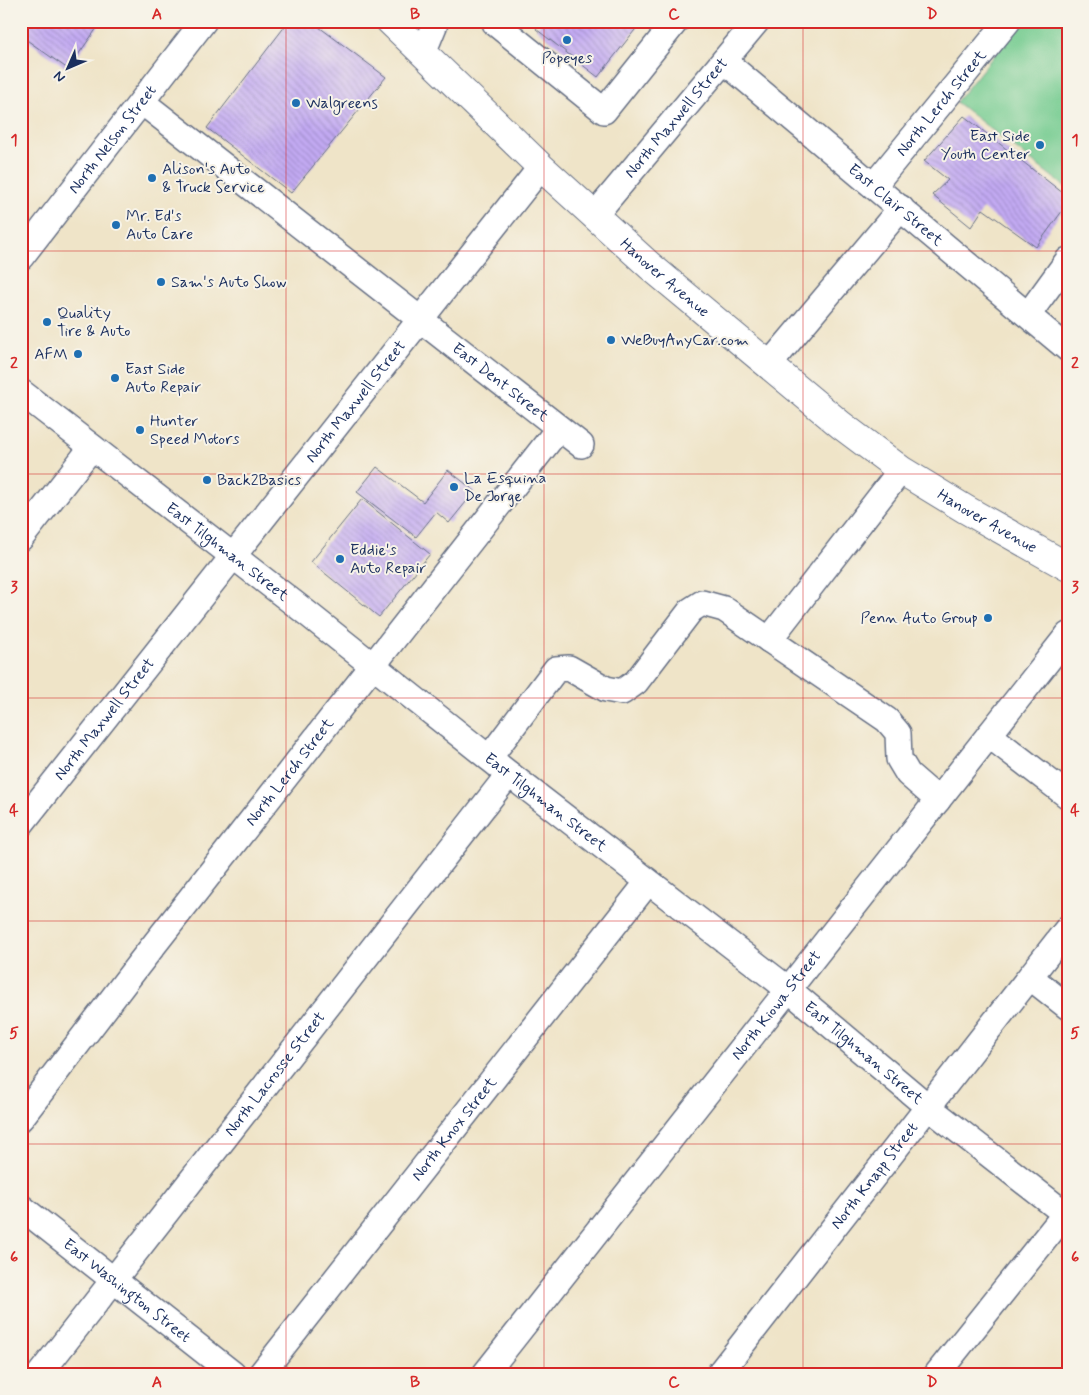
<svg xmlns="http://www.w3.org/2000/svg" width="1089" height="1395" font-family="Mynerve,sans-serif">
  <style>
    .pitch { fill: #76cc91; stroke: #487e78 }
    .building { fill: url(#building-back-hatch) }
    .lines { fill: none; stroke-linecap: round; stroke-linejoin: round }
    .minor-casing { stroke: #656e83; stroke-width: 28 }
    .major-casing { stroke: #656e83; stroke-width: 30 }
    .minor { stroke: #fff; stroke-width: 25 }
    .major { stroke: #fff; stroke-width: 28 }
    .grid { fill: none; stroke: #d62828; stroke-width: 1; stroke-opacity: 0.55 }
    .poi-dot { fill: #1f6fb2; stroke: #f7f3e8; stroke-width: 2 }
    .labels { text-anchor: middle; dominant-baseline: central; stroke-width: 4; stroke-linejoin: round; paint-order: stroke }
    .poi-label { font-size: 16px; fill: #1b2f5e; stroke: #f7f3e8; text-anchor: start }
    .street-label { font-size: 16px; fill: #1b2f5e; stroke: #f7f3e8 }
    .neatline { fill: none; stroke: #d62828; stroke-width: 2 }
    .grid-label { font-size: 16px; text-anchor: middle; font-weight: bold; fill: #d62828 }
  </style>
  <defs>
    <pattern id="building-back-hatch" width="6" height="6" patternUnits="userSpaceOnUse" patternTransform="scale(1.25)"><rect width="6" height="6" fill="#c3aaf3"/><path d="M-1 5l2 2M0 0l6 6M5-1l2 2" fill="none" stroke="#9e8bc8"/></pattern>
  </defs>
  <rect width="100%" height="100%" fill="#f7f3e8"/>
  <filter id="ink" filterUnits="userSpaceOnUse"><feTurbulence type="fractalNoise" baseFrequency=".02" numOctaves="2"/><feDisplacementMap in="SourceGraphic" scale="10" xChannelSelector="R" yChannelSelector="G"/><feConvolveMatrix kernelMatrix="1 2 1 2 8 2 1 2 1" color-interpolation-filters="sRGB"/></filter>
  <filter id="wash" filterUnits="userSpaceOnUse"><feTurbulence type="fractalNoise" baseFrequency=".0096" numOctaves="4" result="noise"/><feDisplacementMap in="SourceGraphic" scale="20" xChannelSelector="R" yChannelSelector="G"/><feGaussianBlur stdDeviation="1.12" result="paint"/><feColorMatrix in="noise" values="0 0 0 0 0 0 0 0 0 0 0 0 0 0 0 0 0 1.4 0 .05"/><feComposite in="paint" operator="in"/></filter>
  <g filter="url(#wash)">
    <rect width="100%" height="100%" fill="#efe4c8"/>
    <path class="pitch" d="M1022,21H1068V189L956,102Z"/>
    <g id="blocks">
      <path class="building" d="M21,21H102L68,69L21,36Z
        M289,21H311L386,77L291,193L207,128Z
        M542,21H642L598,77L536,29Z
        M964,116L1068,197V203L1036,247L983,209L971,227L932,195L948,180L924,161Z
        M377,467L423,502L448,470L475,491L449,523L436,512L416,537L357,492Z
        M362,499L430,554L379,617L311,562Z"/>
    </g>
  </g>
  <g filter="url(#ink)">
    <use href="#blocks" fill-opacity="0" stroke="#656e83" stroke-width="1"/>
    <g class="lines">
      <defs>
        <g id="minor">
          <path d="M496,21L495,23L604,111L676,21"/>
          <path d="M423,53L436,21"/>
          <path id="s1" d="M724,61L1068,349"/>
          <path id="s2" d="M142,102L581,445"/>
          <path id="s3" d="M874,185L1008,21"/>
          <path id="s4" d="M594,216L757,21"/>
          <path id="s5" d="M21,257L204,21"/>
          <path d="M1028,315L1068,260"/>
          <path d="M769,365L901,208"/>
          <path id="s6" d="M21,392L308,614L509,774L788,989L927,1106L1068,1216"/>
          <path d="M21,538L92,447"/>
          <path d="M769,640L901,470"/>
          <path d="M989,735L1068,796"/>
          <path d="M489,758L556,669L569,668L606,689L622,692L636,682L691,610L702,603L724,609L887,720L898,733L899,759L908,774L938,800"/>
          <path id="s7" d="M21,824L541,167"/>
          <path d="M1030,977L1068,1007"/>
          <path id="s8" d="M21,1118L139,964L559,428"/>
          <path id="s9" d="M21,1207L233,1374"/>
          <path id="s10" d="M40,1374L509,774"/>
          <path id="s11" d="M261,1374L648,882"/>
          <path id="s12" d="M485,1374L1068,635"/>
          <path id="s13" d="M719,1374L1068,928"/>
          <path d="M937,1374L1065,1214"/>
        </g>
        <g id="major">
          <path id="s14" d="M390,21L541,167L650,266L841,425L901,470L965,509L1068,567"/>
        </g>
      </defs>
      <use href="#minor" class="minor-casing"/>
      <use href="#major" class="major-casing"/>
      <use href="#minor" class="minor"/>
      <use href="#major" class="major"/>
    </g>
  </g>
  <path class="grid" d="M286,21V1374M544,21V1374M803,21V1374M21,251H1068M21,474H1068M21,698H1068M21,921H1068M21,1144H1068"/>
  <g class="poi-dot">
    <circle cx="567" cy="40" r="5"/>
    <circle cx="296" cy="103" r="5"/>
    <circle cx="1040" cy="145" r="5"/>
    <circle cx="152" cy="178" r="5"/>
    <circle cx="116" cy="225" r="5"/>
    <circle cx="161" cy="282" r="5"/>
    <circle cx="47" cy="322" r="5"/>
    <circle cx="611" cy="340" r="5"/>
    <circle cx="78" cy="354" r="5"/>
    <circle cx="115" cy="378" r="5"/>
    <circle cx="140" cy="430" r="5"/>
    <circle cx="207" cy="480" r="5"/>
    <circle cx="454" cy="487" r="5"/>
    <circle cx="340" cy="559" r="5"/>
    <circle cx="988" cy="618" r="5"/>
  </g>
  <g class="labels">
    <g class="poi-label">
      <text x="567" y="58" text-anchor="middle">Popeyes</text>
      <text x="306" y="103">Walgreens</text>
      <text x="1030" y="136" text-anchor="end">East Side<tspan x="1030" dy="18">Youth Center</tspan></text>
      <text x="162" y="169">Alison's Auto<tspan x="162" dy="18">&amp; Truck Service</tspan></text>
      <text x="126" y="216">Mr. Ed's<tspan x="126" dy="18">Auto Care</tspan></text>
      <text x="171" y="282">Sam's Auto Show</text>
      <text x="57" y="313">Quality<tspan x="57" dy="18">Tire &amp; Auto</tspan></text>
      <text x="621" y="340">WeBuyAnyCar.com</text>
      <text x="68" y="354" text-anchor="end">AFM</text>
      <text x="125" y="369">East Side<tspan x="125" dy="18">Auto Repair</tspan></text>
      <text x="150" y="421">Hunter<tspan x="150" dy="18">Speed Motors</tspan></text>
      <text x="464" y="478">La Esquina<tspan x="464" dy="18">De Jorge</tspan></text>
      <text x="217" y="480">Back2Basics</text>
      <text x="350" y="550">Eddie's<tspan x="350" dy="18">Auto Repair</tspan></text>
      <text x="978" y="618" text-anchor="end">Penn Auto Group</text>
    </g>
    <g class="street-label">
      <text stroke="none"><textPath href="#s3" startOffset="106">North Lerch Street</textPath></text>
      <text stroke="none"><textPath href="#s4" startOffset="128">North Maxwell Street</textPath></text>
      <text stroke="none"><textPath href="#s5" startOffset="149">North Nelson Street</textPath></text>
      <text stroke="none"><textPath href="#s1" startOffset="224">East Clair Street</textPath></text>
      <text stroke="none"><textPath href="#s14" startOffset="376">Hanover Avenue</textPath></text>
      <text stroke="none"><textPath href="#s2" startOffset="455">East Dent Street</textPath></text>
      <text stroke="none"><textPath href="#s7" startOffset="539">North Maxwell Street</textPath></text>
      <text stroke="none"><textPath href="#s14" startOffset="781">Hanover Avenue</textPath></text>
      <text stroke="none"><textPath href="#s6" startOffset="261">East Tilghman Street</textPath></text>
      <text stroke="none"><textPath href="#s7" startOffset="134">North Maxwell Street</textPath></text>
      <text stroke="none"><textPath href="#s8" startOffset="438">North Lerch Street</textPath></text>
      <text stroke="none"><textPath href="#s6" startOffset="666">East Tilghman Street</textPath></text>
      <text stroke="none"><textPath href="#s12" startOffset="470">North Kiowa Street</textPath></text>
      <text stroke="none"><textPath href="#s6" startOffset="1071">East Tilghman Street</textPath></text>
      <text stroke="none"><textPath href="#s10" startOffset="381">North Lacrosse Street</textPath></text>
      <text stroke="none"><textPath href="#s11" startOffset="312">North Knox Street</textPath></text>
      <text stroke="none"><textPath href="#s13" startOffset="252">North Knapp Street</textPath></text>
      <text stroke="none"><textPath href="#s9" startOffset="135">East Washington Street</textPath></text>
    </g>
  </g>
  <rect width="1089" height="1395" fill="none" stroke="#f7f3e8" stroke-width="55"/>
  <g transform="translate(68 68) rotate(225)" stroke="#f7f3e8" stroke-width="4" paint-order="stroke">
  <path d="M0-4L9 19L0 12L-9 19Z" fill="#1b2f5e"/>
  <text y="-8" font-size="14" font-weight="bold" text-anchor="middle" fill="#1b2f5e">N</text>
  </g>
  <rect x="28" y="28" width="1034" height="1340" class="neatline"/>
  <g class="grid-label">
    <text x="157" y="19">A</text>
    <text x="415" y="19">B</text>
    <text x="674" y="19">C</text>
    <text x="932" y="19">D</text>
    <text x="14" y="145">1</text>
    <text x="1075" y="145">1</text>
    <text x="14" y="368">2</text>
    <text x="1075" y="368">2</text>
    <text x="14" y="592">3</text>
    <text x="1075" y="592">3</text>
    <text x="14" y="815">4</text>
    <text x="1075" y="815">4</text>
    <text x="14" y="1038">5</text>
    <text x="1075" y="1038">5</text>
    <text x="14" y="1262">6</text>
    <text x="1075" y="1262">6</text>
    <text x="157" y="1387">A</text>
    <text x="415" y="1387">B</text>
    <text x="674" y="1387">C</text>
    <text x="932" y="1387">D</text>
  </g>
</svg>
